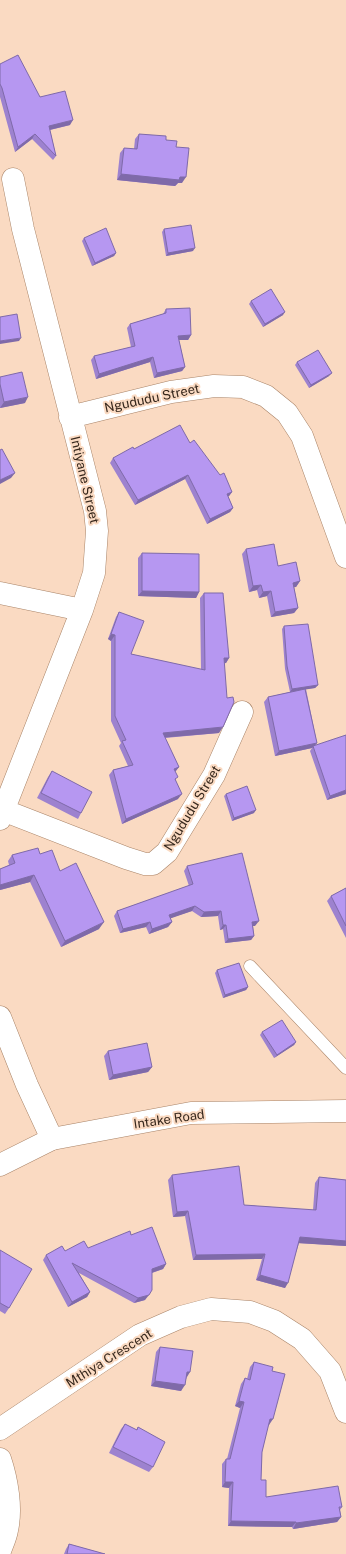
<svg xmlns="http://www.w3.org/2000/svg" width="346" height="1554" font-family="'Public Sans',sans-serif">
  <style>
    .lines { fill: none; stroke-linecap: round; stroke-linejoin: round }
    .service-casing { stroke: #a98468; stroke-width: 13 }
    .minor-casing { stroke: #a98468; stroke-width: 23 }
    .tertiary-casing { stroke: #a98468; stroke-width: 23 }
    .service { stroke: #fff; stroke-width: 12 }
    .minor { stroke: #fff; stroke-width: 22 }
    .tertiary { stroke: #fff; stroke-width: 22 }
    .wall { fill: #9d82cf }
    .shaded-wall { fill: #7f6aa9 }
    .building { fill: #b697f1; stroke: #7f6aa9 }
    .labels { text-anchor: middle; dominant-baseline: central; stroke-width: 4; stroke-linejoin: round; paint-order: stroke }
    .street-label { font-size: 13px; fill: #37281d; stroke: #fadac2 }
  </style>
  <rect width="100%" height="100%" fill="#fadac2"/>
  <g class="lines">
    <defs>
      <path id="service" d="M250,966L346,1068"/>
      <path id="minor" d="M70,417L171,392L214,386L243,387L266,396L287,413L302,436L346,557
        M0,593L82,610
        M0,809L126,858L145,864H153L167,852L214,775L242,712
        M0,819L82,610L94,573L97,531L95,511L23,229L13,179
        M0,1017L27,1085L52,1139
        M0,1429L140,1335L181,1317L211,1309L250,1312L274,1321L302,1339L330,1371L346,1412
        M0,1459C7,1480 12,1508 7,1530C6,1537 2,1545 0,1551"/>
      <path id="tertiary" d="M0,1165L52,1139L191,1113L346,1111"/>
    </defs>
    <use href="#service" class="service-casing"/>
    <use href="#minor" class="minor-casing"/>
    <use href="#tertiary" class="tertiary-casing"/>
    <use href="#service" class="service"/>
    <use href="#minor" class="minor"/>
    <use href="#tertiary" class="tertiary"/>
  </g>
  <path class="wall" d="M0,64L40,97L70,125L50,130L56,156L53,160L32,139L15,152L0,97Z
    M139,134L166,140L176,147L182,183H178L175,186L117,180L120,153L124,148L134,149L135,139Z
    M164,229L193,251L166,256L162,232Z
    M84,238L116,253L114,256L92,266L82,241Z
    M251,301L283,315L263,327L249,304Z
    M166,309L191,335L188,340H179L185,367L182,371L154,378L150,362L96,379L91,360L94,356L131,347L127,328L130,324L163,314Z
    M297,362L329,376L309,388L295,365Z
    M0,377L25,403L0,408Z
    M190,443L232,492L229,496H228L233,508L230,512L207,524L185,479L135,505L110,463L113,458L134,449Z
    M246,549L278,566L300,581L296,587H294L298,608L294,613L271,617L267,596L259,598L257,590L249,592L242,554Z
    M142,553L199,592L196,598L138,596V558Z
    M204,593L229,658L226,663H224L219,733L165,738L179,767L175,772L178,799L122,824L109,775L113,770L128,766L119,746L121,743L111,721V641L108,639L116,617L119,612L131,654L201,670L200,598Z
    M284,626L318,685L315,688L306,689L317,743L315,746L346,794L327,800L310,751L312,748L275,756L264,702L268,697L290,692L285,669L282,629Z
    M52,771L81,813L78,819L37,798L48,777Z
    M226,794L254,813L232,821L224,796Z
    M40,854L60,871L99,929L61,947L30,882L0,890V869L9,865L8,861L12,855Z
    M187,866L255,926H253L254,936L251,940L225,943L223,929L220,930L218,916L201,917L192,911L170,918L172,922L168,927L149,934L146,927L120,933L114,916L117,911L189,886L184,871Z
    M346,888V938L327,901L331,896Z
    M217,970L248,987L246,990L223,998L215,973Z
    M262,1032L296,1042L294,1045L274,1058L260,1035Z
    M108,1051L152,1067L148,1072L109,1080L104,1056Z
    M172,1175L244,1205L313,1210L315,1183L319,1177L346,1180V1246L299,1243L285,1288L256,1280L262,1259L193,1260L185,1216L173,1217L168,1180Z
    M88,1248L166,1264L163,1269L152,1273L145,1300L134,1303L79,1273L90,1292L87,1297L68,1307L43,1260L46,1255Z
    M0,1250L9,1308L5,1314L0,1311Z
    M160,1347L187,1377L181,1391L151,1386L156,1352Z
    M254,1362L272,1371L269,1425L268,1424L262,1452L261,1480L266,1497L342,1507L340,1510L341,1517L337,1522L293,1529L292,1527L228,1526L229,1488L222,1487V1464L226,1459H227L240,1408L235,1406L241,1384L245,1378L247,1379L250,1367Z
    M125,1424L136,1430L138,1427L153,1467L149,1472L109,1453L121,1429Z
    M69,1544L105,1554H64L66,1549Z"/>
  <path class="shaded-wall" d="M73,120L70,125L45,131L49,126Z
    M35,134L32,139L15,152L18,147Z
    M121,174L180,177H186L182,183H178L175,186L117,180Z
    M195,248L193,251L166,256L168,253Z
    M116,253L114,256L92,266L95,263Z
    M285,312L283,315L263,327L265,324Z
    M191,335L188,340H174L178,336Z
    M21,338L19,341L0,344V341Z
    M153,357L150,362L96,379L99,374Z
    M185,367L182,371L154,378L157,373Z
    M332,373L329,376L309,388L311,385Z
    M28,397L25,403L0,408L4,402Z
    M15,473L11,478L0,484V480Z
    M188,475L185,479L135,505L138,500Z
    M232,492L229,496L224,498L227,494Z
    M233,508L230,512L207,524L210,519Z
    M300,581L296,587L289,588L293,583Z
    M261,585L257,590L249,592L253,586Z
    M142,591L199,592L196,598L138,596Z
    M271,591L267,596L259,598L263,592Z
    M298,608L294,613L271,617L275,612Z
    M111,634L115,635L111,641L108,639Z
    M224,658H229L226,663L220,664Z
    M318,685L315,688L290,692L292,689Z
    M223,727L219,733L159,738L163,733Z
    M317,743L312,748L275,756L279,751Z
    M179,767L175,772L174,769Z
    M346,790V794L327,800L330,796Z
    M182,794L178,799L122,824L126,819Z
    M256,810L254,813L232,821L234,818Z
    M34,875L30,882L0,890V885Z
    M195,906L192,911L166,920L169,915Z
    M221,911L218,916L201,917L204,912Z
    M259,921L255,926H249L252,922Z
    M104,922L99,929L61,947L65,941Z
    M150,922L146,927L120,933L123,929Z
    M172,922L168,927L149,934L152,929Z
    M223,925H226L223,929L220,930Z
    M254,936L251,940L225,943L228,939Z
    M248,987L246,990L223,998L225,995Z
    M296,1042L294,1045L274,1058L277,1055Z
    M152,1067L148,1072L109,1080L113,1075Z
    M188,1211L185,1216L173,1217L177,1212Z
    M300,1237L346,1241V1246L296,1243Z
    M265,1254L262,1259L193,1260L196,1255Z
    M166,1264L163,1269L148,1274L152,1269Z
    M260,1275L288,1283L285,1288L256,1280Z
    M90,1292L87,1297L68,1307L72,1302Z
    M149,1295L145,1300L134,1303L138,1298Z
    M187,1372H190L187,1377H183Z
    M155,1381L185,1385L181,1391L151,1386Z
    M239,1401L244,1402L240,1408L235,1406Z
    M270,1419H273L269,1425L266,1424Z
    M225,1482H233L229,1488L222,1487Z
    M341,1517L337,1522L293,1529L296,1523Z
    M231,1521L296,1522L292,1527L228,1526Z"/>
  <path class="building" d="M18,55L40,97L65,91L73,120L49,126L56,156L35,134L18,147L2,88L0,84V64Z
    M139,134L166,136V140L177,141L176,147L189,148L186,177H180L179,180L121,174L124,148L137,149Z
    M191,225L195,248L168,253L164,229Z
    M106,228L116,253L95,263L84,238Z
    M271,289L285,312L265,324L251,301Z
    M190,308L191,335L178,336L185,367L157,373L153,357L99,374L94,356L135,346L130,324L166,313V309Z
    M17,314L21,338L0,341V317Z
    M318,350L332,373L311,385L297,362Z
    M22,372L28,397L4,402L0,384V377Z
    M180,425L190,443L194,440L220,475L224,473L232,492L227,494L233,508L210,519L188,475L138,500L113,458L133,447L134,449Z
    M2,449L15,473L0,480V450Z
    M274,544L278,566L296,562L300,581L293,583L298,608L275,612L271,591L263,592L261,585L253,586L246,549Z
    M142,553L199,554V592L142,591Z
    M204,593H223L229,658H224L227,698L233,697L234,702L223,727L163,733L179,767L174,769L178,777L175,779L182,794L126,819L113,770L133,765L122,741L126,740L115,716V635L111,634L119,612L144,621L131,654L205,670Z
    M308,624L318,685L292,689L287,666L284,626Z
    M305,689L317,743L279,751L268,697Z
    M346,735V790L330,796L313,746Z
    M52,771L92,792L81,813L41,793Z
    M247,786L256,810L234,818L226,794Z
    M38,848L40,854L52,850L60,871L76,863L104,922L65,941L34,875L0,885V869L15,863L12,855Z
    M242,853L259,921L252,922L254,936L228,939L226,925H223L221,911L204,912L195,906L169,915L172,922L152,929L150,922L123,929L117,911L193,884L187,866Z
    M346,888V926L331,896Z
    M239,963L248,987L225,995L217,970Z
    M282,1020L296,1042L277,1055L262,1032Z
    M147,1043L152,1067L113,1075L108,1051Z
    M239,1166L244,1205L316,1210L319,1177L346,1180V1241L300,1237L288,1283L260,1275L265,1254L196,1255L188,1211L177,1212L172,1175Z
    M152,1227L166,1264L152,1269V1290L149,1295L138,1298L72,1263L90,1292L72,1302L46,1255L62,1246L65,1251L84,1241L88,1248L130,1231L131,1235Z
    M0,1250L32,1269L9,1308L0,1303Z
    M160,1347L193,1351L190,1372H187L185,1385L155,1381Z
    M254,1362L273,1367L272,1371L285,1374L273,1419H270L262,1452L261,1480H266V1497L338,1486L342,1507H339L341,1517L296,1523V1522L231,1521L233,1482H225L226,1459H230L244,1402L239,1401L245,1378L250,1380Z
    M125,1424L137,1430L138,1427L165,1442L153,1467L113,1447Z
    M69,1544L105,1554H67Z"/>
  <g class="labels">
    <g class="street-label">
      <text transform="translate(152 398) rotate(-12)">Ngududu Street</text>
      <text transform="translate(85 480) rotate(77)">Intiyane Street</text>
      <text transform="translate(192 808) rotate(-59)">Ngududu Street</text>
      <text transform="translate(169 1119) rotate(-8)">Intake Road</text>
      <text transform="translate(109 1358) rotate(-32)">Mthiya Crescent</text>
    </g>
  </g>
</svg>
